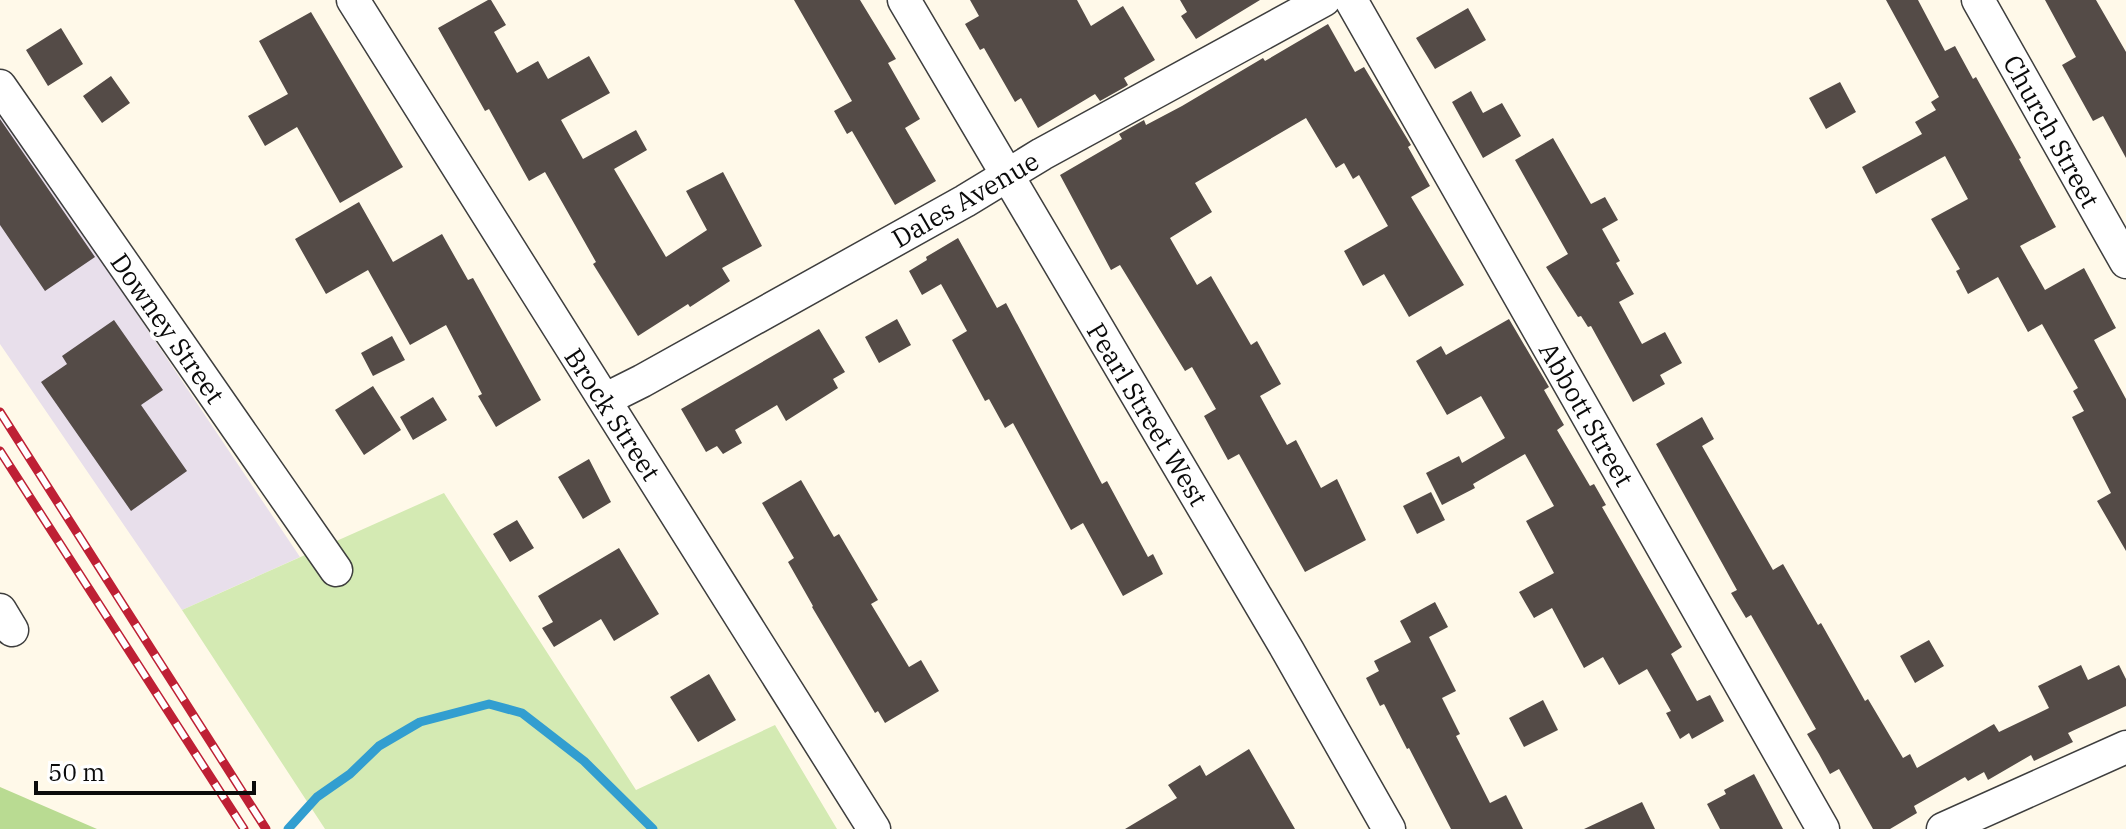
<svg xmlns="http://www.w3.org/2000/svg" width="2126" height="829" font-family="'IBM Plex Serif',serif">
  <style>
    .industrial { fill: #e8dfeb }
    .green { fill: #d4eab3 }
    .forest { fill: #b9db92 }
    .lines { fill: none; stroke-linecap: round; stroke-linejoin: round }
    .stream { stroke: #329ed0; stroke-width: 9 }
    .building { fill: #544b47 }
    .minor-casing { stroke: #3e3e3e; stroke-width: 35 }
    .minor { stroke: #fff; stroke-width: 32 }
    .rail-casing { stroke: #be2035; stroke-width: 9 }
    .rail { stroke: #fff; stroke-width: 6; stroke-dasharray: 18; stroke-linecap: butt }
    .labels { text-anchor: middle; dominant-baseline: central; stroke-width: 8; stroke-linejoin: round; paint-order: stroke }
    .street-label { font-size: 26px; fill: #0b0b0b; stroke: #fff }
  </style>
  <rect width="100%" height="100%" fill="#fff9e9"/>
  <path class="industrial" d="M0,106L117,284L300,557L182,610L0,344Z"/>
  <path class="green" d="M444,493L636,790L775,725L837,829H325L182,610Z"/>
  <path class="forest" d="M0,787L97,829H0Z"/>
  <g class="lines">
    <path class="stream" d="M288,829L317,797L350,774L379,746L420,722L489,704L522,713L584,761L653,829"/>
  </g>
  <path class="building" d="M488,0H491L506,25L494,32L517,73L538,61L548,79L589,56L610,93L561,120L583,159L636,130L647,150L614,169L666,257L707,230L686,191L723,172L762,246L722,268L730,281L690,307L688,304L638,336L593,264L596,262L545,172L529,181L489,109L485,111L438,28Z
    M794,0H860L896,59L888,63L920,119L905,128L936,181L895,205L852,131L847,134L834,111L852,101Z
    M970,0H1077L1091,26L1123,6L1155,60L1124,78L1128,85L1125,87L1100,101L1095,94L1038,128L1021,98L1015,102L984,48L980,50L965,24L979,16Z
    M1180,0H1260L1196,39L1181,16L1187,12Z
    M1886,0H1918L1945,51L1955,46L1973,79L1976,77L2021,158L2019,159L2056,227L2020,246L2045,290L2084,268L2116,328L2094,340L2126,399V551L2097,501L2111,493L2072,417L2084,411L2073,391L2078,388L2042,324L2028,332L1998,277L1968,294L1956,271L1960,269L1931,219L1968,199L1945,156L1876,194L1862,167L1922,134L1915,122L1936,110L1931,102L1939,97Z
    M2045,0H2096L2126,52V158L2103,116L2093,121L2062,65L2076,57Z
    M1468,8L1486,40L1435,69L1416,38Z
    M311,12L403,167L340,203L297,127L265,146L248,116L288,94L259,41Z
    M1328,24L1355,72L1364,67L1411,145L1408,147L1430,186L1411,197L1464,285L1409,317L1384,274L1363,286L1344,251L1388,226L1359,175L1353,179L1344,163L1336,168L1306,118L1195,183L1212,212L1170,238L1197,285L1211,276L1251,345L1257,341L1281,384L1260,396L1287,445L1296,440L1321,488L1337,479L1366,540L1305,572L1239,454L1228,460L1204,416L1216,409L1192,367L1185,371L1120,265L1111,270L1060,175L1122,139L1119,134L1144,120L1146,125L1182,106L1263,58L1265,61Z
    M61,28L83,64L48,86L26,50Z
    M111,76L130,103L102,123L83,96Z
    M1840,82L1856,112L1826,129L1809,98Z
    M1471,91L1483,113L1502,103L1521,136L1483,158L1452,102Z
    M0,119L95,257L45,291L0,225Z
    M1553,138L1591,204L1605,197L1618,220L1602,229L1620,261L1616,263L1634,294L1619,302L1642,344L1665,332L1682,363L1660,375L1665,384L1633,402L1591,326L1588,327L1581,316L1578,317L1546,267L1568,254L1515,160Z
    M359,202L393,262L442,234L468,280L473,278L541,400L496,427L478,396L482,394L446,325L410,345L368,270L326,294L295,239Z
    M958,238L997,308L1006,303L1102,484L1107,481L1148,557L1153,554L1163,574L1123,596L1083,523L1071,530L1013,423L1005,428L989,399L985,401L952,340L967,331L941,284L922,295L909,271L927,260L926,257Z
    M897,319L911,345L879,363L865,337Z
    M1509,319L1549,387L1544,390L1564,425L1557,430L1590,486L1594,484L1606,505L1602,507L1682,647L1671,654L1697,701L1710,695L1724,721L1692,739L1689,733L1680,739L1666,713L1671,711L1647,669L1619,685L1603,657L1584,668L1552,608L1534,618L1519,592L1554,573L1526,521L1554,506L1525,454L1473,484L1475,488L1442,505L1426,473L1459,456L1462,463L1505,438L1481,396L1447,415L1416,361L1441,346L1446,355Z
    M114,320L163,390L141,405L187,471L131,511L41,382L67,364L62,356Z
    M819,329L845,372L833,379L838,388L786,421L777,405L735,430L742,443L723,454L717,446L706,452L681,409Z
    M392,336L405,360L373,376L361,353Z
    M373,386L401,430L364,455L335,410Z
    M433,397L447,420L413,440L400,417Z
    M1702,417L1714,439L1702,446L1773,570L1783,564L1818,625L1821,623L1865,701L1868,699L1903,758L1910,754L1917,768L1994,724L1999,732L2049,708L2038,686L2081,665L2088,680L2119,665L2126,679V706L2068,733L2073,742L2034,761L2031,755L1988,780L1984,772L1968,781L1965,777L1914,806L1917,813L1890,829H1873L1839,769L1830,774L1819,754L1807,734L1816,729L1751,615L1746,618L1731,593L1737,590L1656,444Z
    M589,459L611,502L583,519L558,477Z
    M801,480L834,537L839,534L878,600L871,604L909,667L921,660L939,691L885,723L878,711L875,713L812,607L813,606L788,562L794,558L762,503Z
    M1431,492L1445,520L1417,534L1403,506Z
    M517,520L534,548L510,562L493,534Z
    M619,548L659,614L614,641L601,619L554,647L542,628L553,622L538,596Z
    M1435,602L1448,627L1429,637L1456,691L1442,698L1460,734L1456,736L1490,803L1506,795L1523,829H1451L1409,748L1407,749L1384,704L1380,706L1366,678L1379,671L1374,661L1411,642L1400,621Z
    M1929,640L1944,666L1915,683L1900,656Z
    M709,674L736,720L698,742L670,697Z
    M1543,700L1558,730L1524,747L1509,718Z
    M1249,749L1295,829H1125L1177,798L1168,785L1200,765L1206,776Z
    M1754,774L1783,829H1720L1707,804L1726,794L1724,790Z
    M1642,802L1655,829H1584Z"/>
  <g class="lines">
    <defs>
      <path id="minor" d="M353,0L874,829
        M904,0L1288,651L1389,829
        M1351,0L1823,829
        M1978,0L2126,262
        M0,86L336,570
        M606,399L642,381L965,201L1042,154L1324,0
        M0,610L12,630
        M1943,829L2126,747"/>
    </defs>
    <use href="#minor" class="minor-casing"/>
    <use href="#minor" class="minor"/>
    <defs>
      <path id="rail" d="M0,412L266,829
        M0,451L244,829"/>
    </defs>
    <use href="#rail" class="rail-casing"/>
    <use href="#rail" class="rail"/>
  </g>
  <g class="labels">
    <g class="street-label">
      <text transform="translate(2052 131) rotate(61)">Church Street</text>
      <text transform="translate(965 199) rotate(-30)">Dales Avenue</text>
      <text transform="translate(168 328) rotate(55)">Downey Street</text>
      <text transform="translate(613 414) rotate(57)">Brock Street</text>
      <text transform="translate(1148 414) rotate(59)">Pearl Street West</text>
      <text transform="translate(1587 414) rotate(60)">Abbott Street</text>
    </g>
  </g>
  <path d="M36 781v12h218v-12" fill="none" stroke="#0b0b0b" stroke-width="4"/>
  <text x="48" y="781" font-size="24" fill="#0b0b0b" stroke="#ffffff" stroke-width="6" paint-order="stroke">50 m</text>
</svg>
